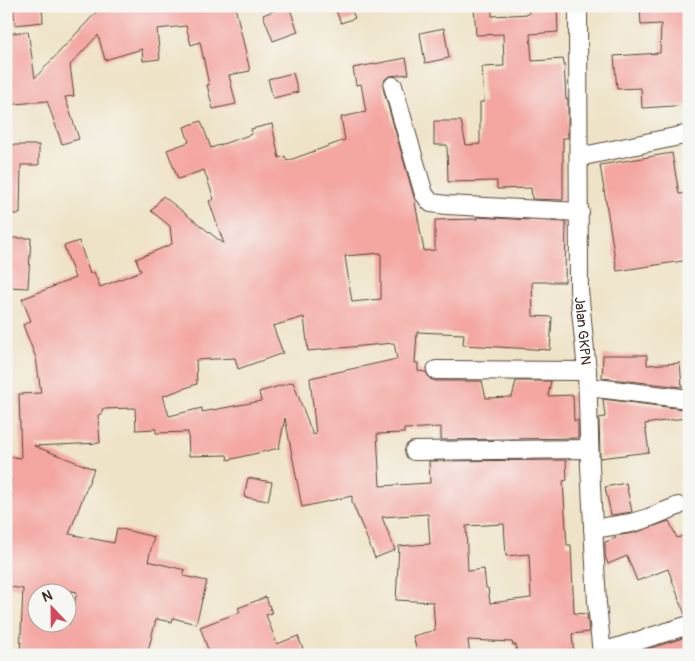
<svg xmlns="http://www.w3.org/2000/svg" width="695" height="661" font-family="Pangolin,sans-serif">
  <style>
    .building { fill: #f4a6a1; fill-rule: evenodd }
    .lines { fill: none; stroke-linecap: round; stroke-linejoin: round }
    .minor-casing { stroke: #564637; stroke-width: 20 }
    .minor { stroke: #fff; stroke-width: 18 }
    .labels { text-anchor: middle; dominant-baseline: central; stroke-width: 4; stroke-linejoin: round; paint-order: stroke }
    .street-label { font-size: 14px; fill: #3b2a1e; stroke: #f6f6f2 }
  </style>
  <rect width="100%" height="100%" fill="#f6f6f2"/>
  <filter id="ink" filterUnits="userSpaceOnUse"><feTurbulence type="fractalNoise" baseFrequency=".02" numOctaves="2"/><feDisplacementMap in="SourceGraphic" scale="10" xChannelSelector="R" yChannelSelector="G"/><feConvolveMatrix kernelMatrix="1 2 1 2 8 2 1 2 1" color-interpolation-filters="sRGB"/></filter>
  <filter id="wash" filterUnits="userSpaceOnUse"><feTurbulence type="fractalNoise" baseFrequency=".0096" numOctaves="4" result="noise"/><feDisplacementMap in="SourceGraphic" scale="20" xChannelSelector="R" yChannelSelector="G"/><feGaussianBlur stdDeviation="1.12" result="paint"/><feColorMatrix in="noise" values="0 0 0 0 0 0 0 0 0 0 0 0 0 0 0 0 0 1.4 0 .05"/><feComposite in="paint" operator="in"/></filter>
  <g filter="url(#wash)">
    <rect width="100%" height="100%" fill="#efe3c7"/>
    <g id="blocks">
      <path class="building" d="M13,6H42L43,22L15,25Z
        M102,6H235L250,71L229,75L236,104L213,109L207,85H209L200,42L191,45L186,26L157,29L160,59L143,61L142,49L105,60L98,35L70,65L74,96L65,97L79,139L62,144L47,101L6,105V76H10L6,49V34L28,31L35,78Z
        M285,6H289L298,32L273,41L263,15Z
        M334,6H350L355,18L341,23Z
        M474,6H492V16L529,14V9L557,8L558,32L530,34L532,61L563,59L564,63L566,99H568V138H563V200L532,199L531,188L497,189V181L448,182L447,145H434V121H461L466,145L480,144V102H484L482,67L504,66L503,34L476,35Z
        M685,7V34L689,33V105L642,108L641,88L617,89L614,56L660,53L661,24L641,25L640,8Z
        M444,28L449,58L425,63L420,33Z
        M406,58L409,74L390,76L385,79L383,88L414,197L424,251L435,250V220L477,219V217L566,222L565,282H532L533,316L552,317L550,350L463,345L464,334L417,332L415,363H418V371L426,372L430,379L435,381H482L486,398L512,397L516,381H551L548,396L573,395L574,421L578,420V438L441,440V427L404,429V433L377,434L380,486L430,483L429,461L566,460L567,480L563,481L567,545H571L574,613L587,614L589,632L572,634L574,655H517L516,645H513L512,642L468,640L470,655H418L413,636L435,630L433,602L396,600L399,546L430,544L428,514L382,517L395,550L375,558L352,502V496L302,507L285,418L279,448L228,460L227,455L189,456L188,432L156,433V429L136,430L135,408L102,409V414L98,415L100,443L34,446L94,469L69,534L114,543L117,528L154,537L148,561L185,570L183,576L207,581L196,624L173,618L172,622L156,619L147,655H20L23,589L6,586V549L9,532L7,531L12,495L9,494L11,480L6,479V456L21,458L19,394L41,393L36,358L23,325L31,321L22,299L75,278L64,246L79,241L90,274L94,272L100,287L141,271L136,259L172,244L170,226L151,211L163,196L224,244L209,201L214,199L204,170L178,179L167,150L189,142L184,127L201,121L211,148L252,134L251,129L272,124L279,158L285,156L287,161L345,140L341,117L366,112L361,84L356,85L353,68ZM381,253V299L352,302L345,256ZM304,317L308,351L394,343L397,359L310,378L316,434L313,435L293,382L259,392L261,401L202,412V408L169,416L163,396L197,384L196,360L235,358L238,369L283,353L273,326ZM504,524L506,556L529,554L531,598L490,603L488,588H486L484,569L468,571L466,526ZM46,586L77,592L69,624H38V591L45,592Z
        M293,73L298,92L273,98L268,79Z
        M6,145H39V165H21L20,214H6Z
        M672,153L679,194L689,193V260L617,271L600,165Z
        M6,238H31L28,288L6,287Z
        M603,355H647V365L680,363L682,387L602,378Z
        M603,399L683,409L684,418L645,424L649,452L600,458L599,418L605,417Z
        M248,478L272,482L268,501L244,497Z
        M626,483L632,512L611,515L605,487Z
        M669,521L677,538L683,536L689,549V615H685L668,569L637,581L627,556L608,564L605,556V542L616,538L615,536L634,533Z
        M266,597L272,613L266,615L277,644L298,636L305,655H210L200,627L240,612L238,608Z
        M689,636V655H647L645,650Z"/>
    </g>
  </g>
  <g filter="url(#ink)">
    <use href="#blocks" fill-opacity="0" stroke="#564637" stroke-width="1"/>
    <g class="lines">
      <defs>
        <g id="minor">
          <path id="s1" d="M578,6L579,290L587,371L590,466L597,603L602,655"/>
          <path d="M393,86L424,194L431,203L447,205L580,212"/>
          <path d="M579,157L689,134"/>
          <path d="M436,370L587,371"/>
          <path d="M588,387L689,399"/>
          <path d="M414,451L589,449"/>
          <path d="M593,529L631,523L648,518L678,506"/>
          <path d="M602,652L689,625"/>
        </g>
      </defs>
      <use href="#minor" class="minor-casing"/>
      <use href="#minor" class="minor"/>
    </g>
  </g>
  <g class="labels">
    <g class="street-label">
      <text stroke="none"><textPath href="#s1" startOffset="325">Jalan GKPN</textPath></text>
    </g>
  </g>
  <rect width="695" height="661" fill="none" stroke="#f6f6f2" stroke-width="25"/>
  <g transform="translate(52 608) rotate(338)"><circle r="24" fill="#f6f6f2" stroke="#aba49d"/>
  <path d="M0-4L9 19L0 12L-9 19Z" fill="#d1495b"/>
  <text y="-8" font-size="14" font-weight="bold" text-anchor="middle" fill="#3b2a1e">N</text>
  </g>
</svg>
